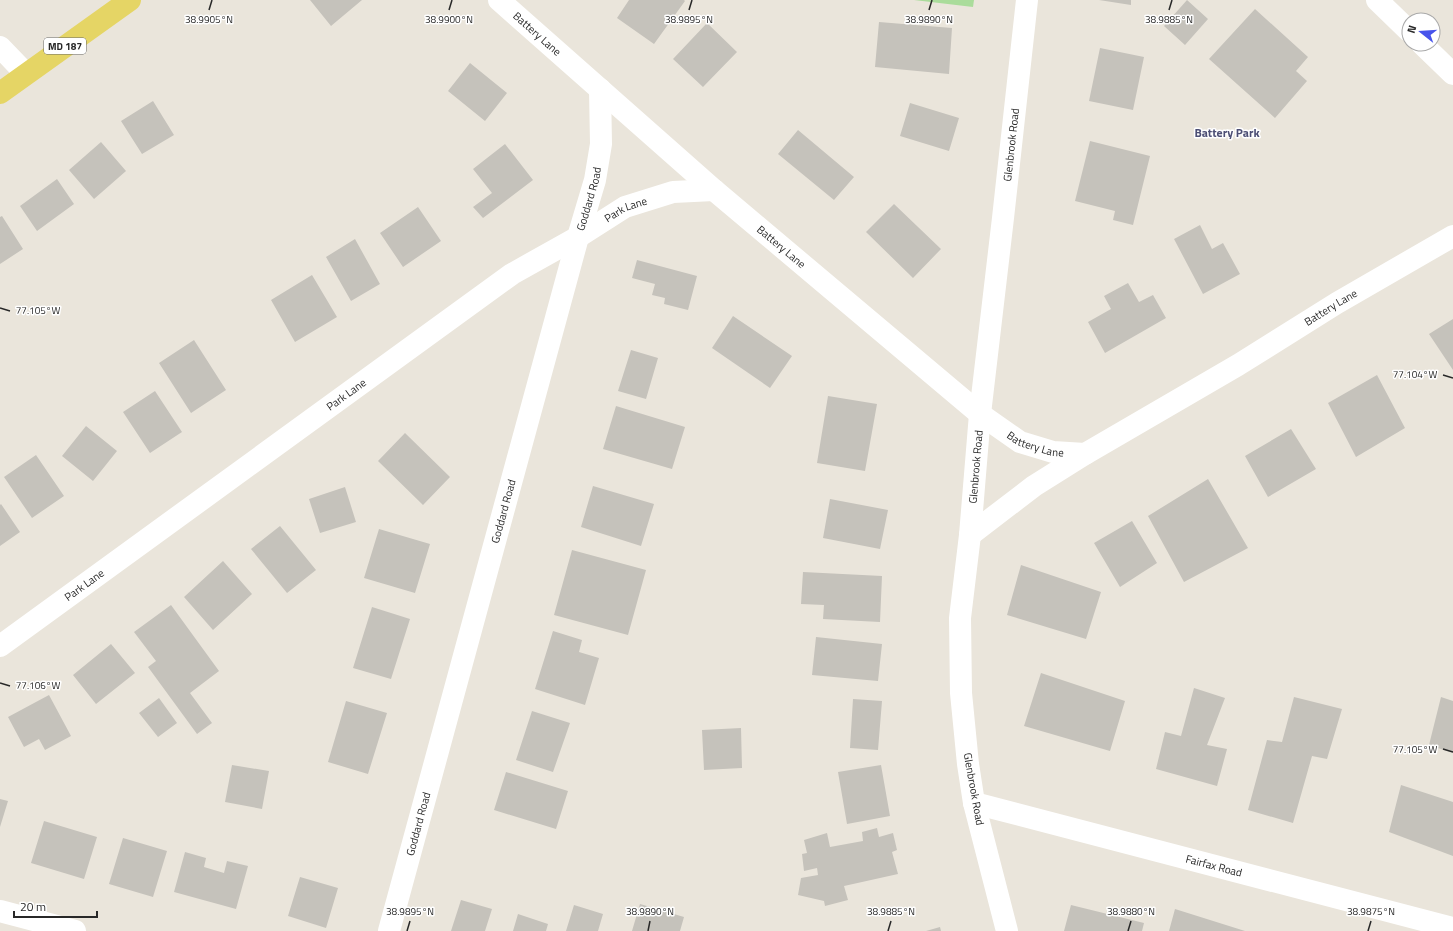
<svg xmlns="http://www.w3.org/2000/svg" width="1453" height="931" font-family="'Titillium Web',sans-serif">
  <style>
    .green { fill: #aadc9b }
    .building { fill: #c5c2bb }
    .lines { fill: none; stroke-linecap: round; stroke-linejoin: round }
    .street { stroke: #fff; stroke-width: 22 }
    .primary { stroke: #e5d565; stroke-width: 22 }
    .ticks { fill: none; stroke: #282828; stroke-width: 1.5 }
    .labels { text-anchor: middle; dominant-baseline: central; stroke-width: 3; stroke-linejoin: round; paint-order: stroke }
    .shield { fill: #fff; stroke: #686868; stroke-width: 1 }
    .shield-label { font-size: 10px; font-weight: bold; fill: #282828 }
    .street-label { font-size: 11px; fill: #282828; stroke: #fff }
    .neighbourhood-label { font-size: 12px; font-weight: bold; fill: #4d4f75; stroke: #fff }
    .ticks-label { font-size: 10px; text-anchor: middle; fill: #282828; stroke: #fff; stroke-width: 3; stroke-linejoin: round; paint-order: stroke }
  </style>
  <rect width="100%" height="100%" fill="#eae5db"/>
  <path class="green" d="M914,0H974L973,7Z"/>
  <path class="building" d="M310,0H362L331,26Z
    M629,0H684L685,1L654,44L617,18Z
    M1099,0H1131V5Z
    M1187,0L1208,19L1185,45L1164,26Z
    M1255,9L1308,57L1296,71L1307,81L1275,118L1209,59Z
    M879,22L952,28L949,74L875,67Z
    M707,23L737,52L703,87L673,59Z
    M1100,48L1144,57L1133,110L1089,101Z
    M470,63L507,93L485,121L448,91Z
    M153,101L174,135L142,154L121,121Z
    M910,103L959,118L949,151L900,136Z
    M798,130L854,177L834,200L778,154Z
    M1090,141L1150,156L1133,225L1113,220L1115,211L1075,201Z
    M101,142L126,171L94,199L69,170Z
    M505,144L533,180L483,218L473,207L492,193L473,169Z
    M57,179L74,204L37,231L20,206Z
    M894,204L941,249L913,278L866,232Z
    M418,207L441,241L403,267L380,233Z
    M2,216L23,249L0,264V217Z
    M1200,225L1212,249L1223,243L1240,274L1203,294L1174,239Z
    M355,239L380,284L351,301L326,257Z
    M637,260L697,276L688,310L664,304L665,298L652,295L655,284L632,278Z
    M312,275L337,317L295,342L271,300Z
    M1128,283L1139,302L1153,295L1166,318L1105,353L1088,322L1111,309L1104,296Z
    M733,316L792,356L770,388L712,348Z
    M1453,319V370L1429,334Z
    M194,340L226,390L191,413L159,363Z
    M631,350L658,358L646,399L618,391Z
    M1377,375L1405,428L1356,457L1328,403Z
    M155,391L182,432L150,453L123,412Z
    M828,396L877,404L865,471L817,463Z
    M616,406L685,427L672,469L603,449Z
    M86,426L117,451L93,481L62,456Z
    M1291,429L1316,469L1268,497L1245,456Z
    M405,433L450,477L423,505L378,461Z
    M36,455L64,496L32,518L4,477Z
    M1208,479L1248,548L1184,582L1148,516Z
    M593,486L654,504L641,546L581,527Z
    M345,487L356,522L320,533L309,499Z
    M830,499L888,510L880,549L823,538Z
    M1,504L20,532L0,546V505Z
    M1132,521L1157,563L1120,587L1094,543Z
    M280,526L316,570L287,593L251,549Z
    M379,529L430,544L415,593L364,578Z
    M572,550L646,570L628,635L554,615Z
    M223,561L252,594L213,630L184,597Z
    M1021,565L1101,592L1086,639L1007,615Z
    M803,572L882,576L880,622L823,619L824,605L801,604Z
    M171,605L219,671L190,693L212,723L197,734L148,667L156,661L134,632Z
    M372,607L410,619L391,679L353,668Z
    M553,631L582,640L579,652L599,658L585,705L535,689Z
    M816,637L882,644L878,681L812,675Z
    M111,644L135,673L96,704L73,675Z
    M1041,673L1125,701L1110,751L1024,726Z
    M1194,688L1225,698L1207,745L1227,749L1217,786L1156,769L1165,732L1181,736Z
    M49,695L71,736L45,750L39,739L24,747L8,717Z
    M1294,697L1342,709L1327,759L1312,756L1293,823L1248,810L1267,740L1282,742Z
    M1441,697L1453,701V753L1429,745Z
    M159,698L177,723L158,737L139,713Z
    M853,699L882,701L878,750L850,748Z
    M346,701L387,713L368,774L328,762Z
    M532,711L570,723L553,772L516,760Z
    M741,728L742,768L704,770L702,730Z
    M232,765L269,771L262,809L225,802Z
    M881,765L890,816L847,824L838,772Z
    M506,772L568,791L556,829L494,810Z
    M1401,785L1453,802V856L1389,832Z
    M0,799L8,801L0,827Z
    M44,821L97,837L84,879L31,863Z
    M877,828L879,837L893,833L897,850L892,852L898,874L844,886L848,900L825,906L824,901L798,895L801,878L818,875L817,868L804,871L802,854L807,853L804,840L827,833L830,847L863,841L862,832Z
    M123,838L167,851L153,897L109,884Z
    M185,852L206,858L204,867L224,873L227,861L248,866L236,909L174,892Z
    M300,877L338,888L326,928L288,916Z
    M461,900L492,909L485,931H451Z
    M640,904L684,917L680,931H632Z
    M574,905L603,914L598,931H566Z
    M1071,905L1144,923L1142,931H1064Z
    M1175,909L1245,931H1169Z
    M518,914L548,924L546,931H513Z
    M940,927L941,931H926Z"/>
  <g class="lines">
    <g class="street">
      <path id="s1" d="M499,0L714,190L980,414L1020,442L1053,452L1085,454"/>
      <path d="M1377,0L1409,31"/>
      <path d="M1422,44L1453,74"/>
      <path d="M0,47L26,74"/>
      <path id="s2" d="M970,535L1034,486L1085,454L1238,365L1337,303L1453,236"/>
      <path id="s3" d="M0,646L512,274L578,237L625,207L673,192L714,190"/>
      <path id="s4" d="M974,803L1453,928"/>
      <path d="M0,911L75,931"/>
      <path id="s5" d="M389,931L578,237L595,180L601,144L600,89"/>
      <path id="s6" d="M1007,931L974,803L968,764L961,693L960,618L970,535L980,414L1003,218L1027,0"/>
    </g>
    <path class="primary" d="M0,93L130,0"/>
  </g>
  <path class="ticks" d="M209,10L212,0M449,10L452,0M689,10L692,0M929,10L932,0M1169,10L1172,0M0,308L10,311M1443,375L1453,378M0,683L10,686M1443,749L1453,752M407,931L410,921M648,931L650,921M888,931L891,921M1128,931L1131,921M1368,931L1371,921"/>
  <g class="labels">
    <rect class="shield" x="44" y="38" width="42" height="16" rx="3"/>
    <g class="shield-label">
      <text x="65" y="46">MD 187</text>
    </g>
    <g class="street-label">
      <text stroke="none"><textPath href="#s1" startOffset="51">Battery Lane</textPath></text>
      <text stroke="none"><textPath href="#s6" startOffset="794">Glenbrook Road</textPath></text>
      <text stroke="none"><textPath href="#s5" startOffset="759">Goddard Road</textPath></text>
      <text stroke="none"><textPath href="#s3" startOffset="764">Park Lane</textPath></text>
      <text stroke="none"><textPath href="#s1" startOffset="375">Battery Lane</textPath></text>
      <text stroke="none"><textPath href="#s2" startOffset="427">Battery Lane</textPath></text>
      <text stroke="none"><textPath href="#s3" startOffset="428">Park Lane</textPath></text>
      <text stroke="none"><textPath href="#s1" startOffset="699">Battery Lane</textPath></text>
      <text stroke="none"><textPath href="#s6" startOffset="470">Glenbrook Road</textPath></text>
      <text stroke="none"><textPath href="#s5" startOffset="435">Goddard Road</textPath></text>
      <text stroke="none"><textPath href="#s3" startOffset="104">Park Lane</textPath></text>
      <text transform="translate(974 789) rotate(80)">Glenbrook Road</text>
      <text stroke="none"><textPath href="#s5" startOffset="111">Goddard Road</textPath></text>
      <text stroke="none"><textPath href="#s4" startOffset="248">Fairfax Road</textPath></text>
    </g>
    <g class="neighbourhood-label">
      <text x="1227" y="132">Battery Park</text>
    </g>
  </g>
  <g class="ticks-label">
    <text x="209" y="23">38.9905°N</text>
    <text x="449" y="23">38.9900°N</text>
    <text x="689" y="23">38.9895°N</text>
    <text x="929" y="23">38.9890°N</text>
    <text x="1169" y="23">38.9885°N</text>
    <text x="38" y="314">77.105°W</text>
    <text x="1415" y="378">77.104°W</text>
    <text x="38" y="689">77.106°W</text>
    <text x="1415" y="753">77.105°W</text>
    <text x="410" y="915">38.9895°N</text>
    <text x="650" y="915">38.9890°N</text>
    <text x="891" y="915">38.9885°N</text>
    <text x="1131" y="915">38.9880°N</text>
    <text x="1371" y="915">38.9875°N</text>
  </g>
  <g transform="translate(1421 32) rotate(287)"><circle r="19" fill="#ffffff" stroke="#a9a9a9"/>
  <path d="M0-3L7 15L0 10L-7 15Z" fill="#4753eb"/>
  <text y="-6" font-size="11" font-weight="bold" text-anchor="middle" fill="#282828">N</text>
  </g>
  <path d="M14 911v6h83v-6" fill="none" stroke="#282828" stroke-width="2"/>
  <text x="20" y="911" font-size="12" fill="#282828" stroke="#ffffff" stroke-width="3" paint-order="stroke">20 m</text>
</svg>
